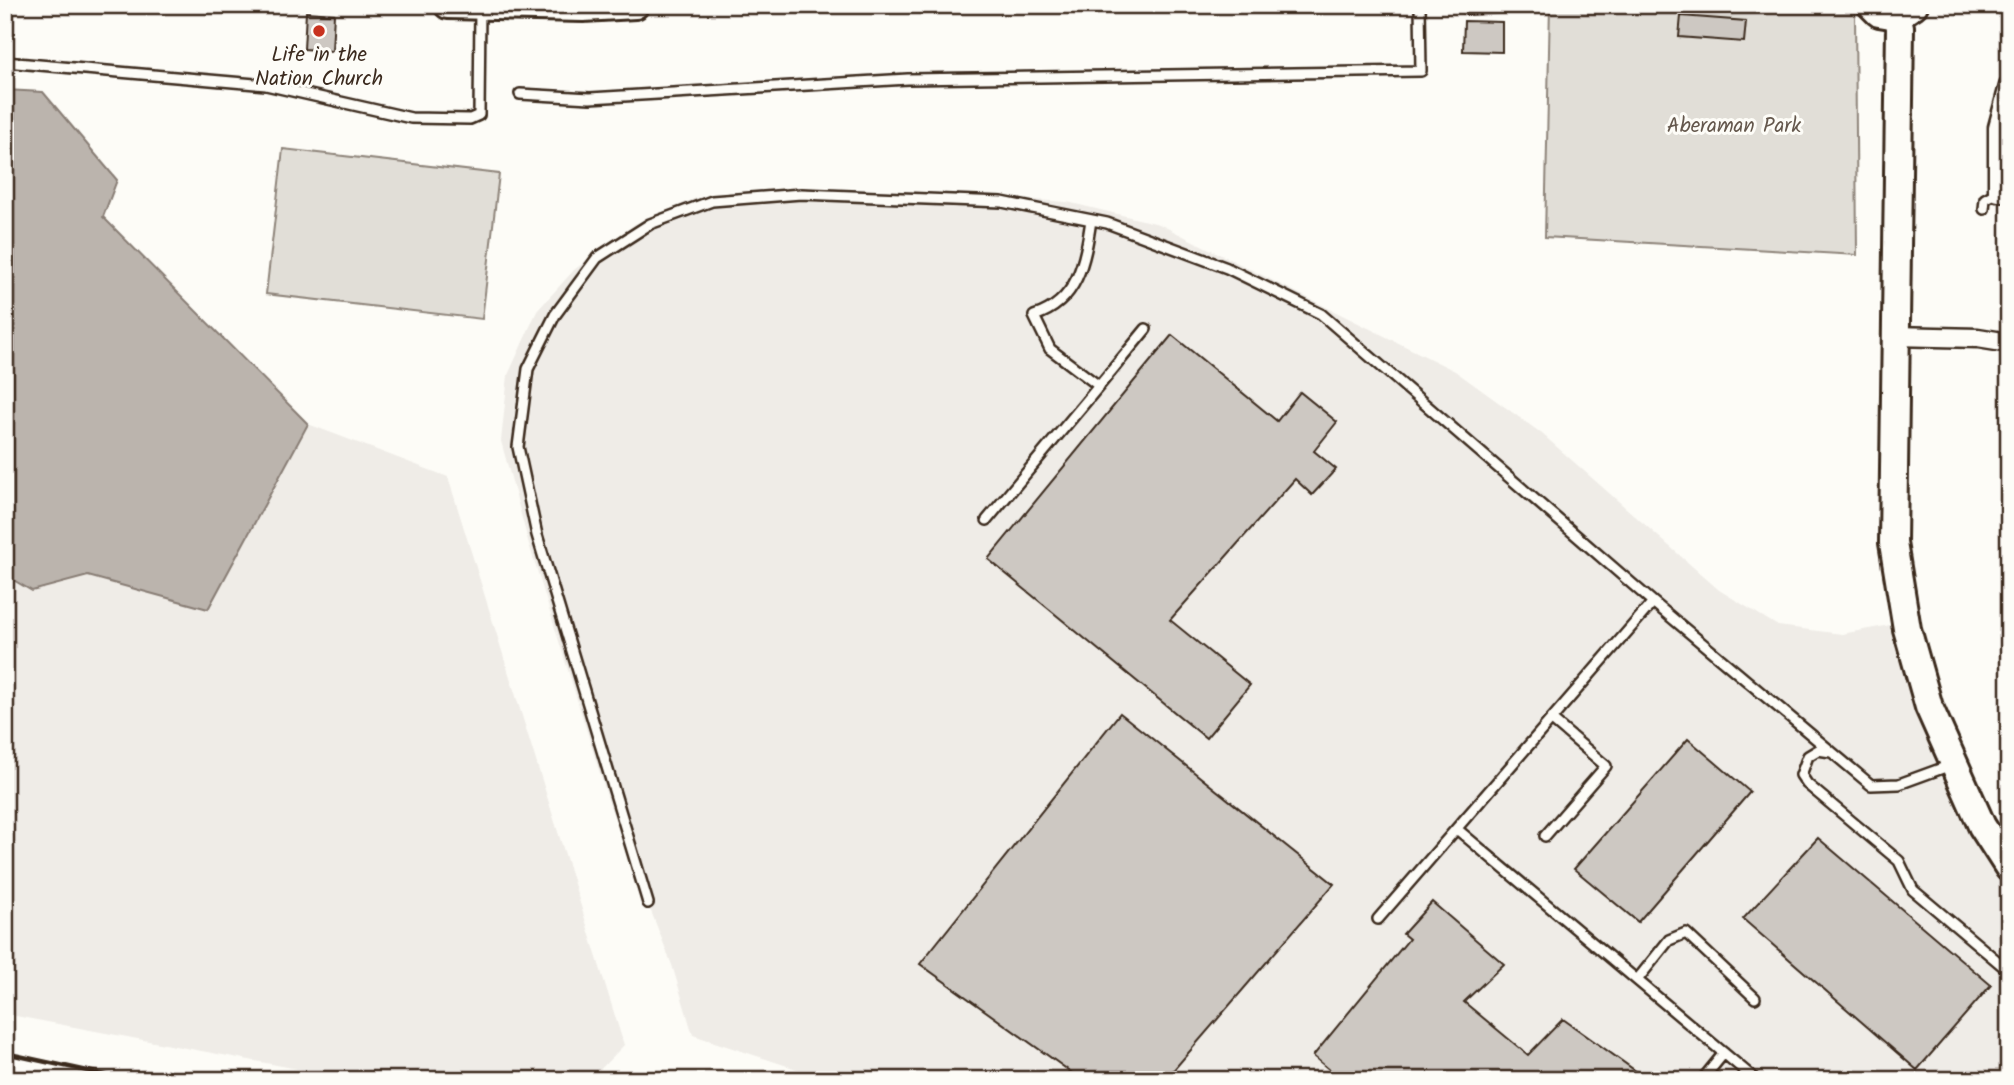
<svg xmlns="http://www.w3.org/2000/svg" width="2014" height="1085" font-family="Kalam,sans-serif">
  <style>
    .built { fill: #efece7 }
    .green { fill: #e1ded7; stroke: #8e847a; stroke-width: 2 }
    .water { fill: #bbb4ad; stroke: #887d74; stroke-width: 2 }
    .building { fill: #cdc8c2; stroke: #3b2a1e; stroke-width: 2 }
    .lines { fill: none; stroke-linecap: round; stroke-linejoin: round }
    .lane-casing { stroke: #3b2a1e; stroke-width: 14 }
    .street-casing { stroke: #3b2a1e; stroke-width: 23 }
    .secondary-casing { stroke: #3b2a1e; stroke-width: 32 }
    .lane { stroke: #fdfcf7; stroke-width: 9 }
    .street { stroke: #fdfcf7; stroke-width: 18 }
    .secondary { stroke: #fdfcf7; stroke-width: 26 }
    .rail { stroke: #3b2a1e; stroke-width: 4.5 }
    .poi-dot { fill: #c8321e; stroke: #fdfcf7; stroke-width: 2.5 }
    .labels { text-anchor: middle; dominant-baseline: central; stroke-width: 6; stroke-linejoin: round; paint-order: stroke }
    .poi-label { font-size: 21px; fill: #3b2a1e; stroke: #fdfcf7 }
    .park-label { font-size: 21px; fill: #64574c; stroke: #fdfcf7 }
  </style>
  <rect width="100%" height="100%" fill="#fdfcf7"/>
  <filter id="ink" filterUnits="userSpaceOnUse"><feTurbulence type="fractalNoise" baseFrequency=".0143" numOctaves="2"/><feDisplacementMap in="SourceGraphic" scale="14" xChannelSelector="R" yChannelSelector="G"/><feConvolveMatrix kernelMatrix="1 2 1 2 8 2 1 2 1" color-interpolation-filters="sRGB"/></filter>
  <g filter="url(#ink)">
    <path class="built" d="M785,189L905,191L1067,202L1159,224L1455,371L1541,433L1719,590L1778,626L1842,634L1890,625L1921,715L1997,871L2009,887V1080H830L693,1035L672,965L610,806L529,544L501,441L508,375L537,311L574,270L635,224L696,198Z
      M308,424L448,477L624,1045L590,1080H356L5,1014V575L32,591L88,576L208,609Z"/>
    <path class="green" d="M1550,5H1777L1855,12L1857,255L1545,237Z
      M283,149L499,174L482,319L266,294Z"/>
    <path class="water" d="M5,90L43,92L117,180L103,217L308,424L208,609L88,576L32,591L5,575Z"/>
    <path class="building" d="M306,12L334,14L332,51L304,49Z
      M1681,16L1746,21L1744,42L1679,37Z
      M1464,21L1502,22V52L1463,51Z
      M1172,335L1277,421L1300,392L1337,422L1314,451L1336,469L1312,495L1295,479L1170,620L1250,685L1206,738L988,559Z
      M1120,713L1334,884L1165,1080H1082L920,964Z
      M1688,739L1750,792L1638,922L1574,869Z
      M1818,838L1991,985L1917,1070L1743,919Z
      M1432,902L1504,964L1464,1002L1528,1055L1563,1019L1637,1072L1629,1080H1342L1313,1056L1409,939L1403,934Z"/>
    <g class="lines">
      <defs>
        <path id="lane" d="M1467,9L1533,5
          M5,62L266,85L411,118L470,119L479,115L480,8
          M520,94L590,98L908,79L1421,71L1420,5
          M1984,209L1985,199L1998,192
          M1099,386L1146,329
          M987,520L1099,386L1050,349L1034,316C1078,302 1085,261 1091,220
          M1831,752L1818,750L1808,756L1801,775L1807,784L1899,861L1913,890L2009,971
          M1458,830L1756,1080
          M1545,836L1606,766L1552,720
          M648,903L537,535L518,447L528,369L555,315L597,258L650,224L712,201L801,194L1002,202L1107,223L1227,268L1321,314L1653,602L1871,785L1899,784L1951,765
          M1378,919L1653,602
          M1637,980L1669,940L1686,933L1755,998
          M1702,1080L1724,1053"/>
        <path id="street" d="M2009,86L1998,127V192H2009
          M1894,336L1978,338L2009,343"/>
        <path id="secondary" d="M448,5L583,8L635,5
          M1871,5L1879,13L1897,16L1914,5
          M1897,16L1900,27L1893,543L1907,629L1929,707L1982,826L2009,868"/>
      </defs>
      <use href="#lane" class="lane-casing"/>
      <use href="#street" class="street-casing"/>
      <use href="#secondary" class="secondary-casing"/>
      <use href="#lane" class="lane"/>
      <use href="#street" class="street"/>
      <use href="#secondary" class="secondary"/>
      <path class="rail" d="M5,1053L129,1080"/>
    </g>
  </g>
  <circle class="poi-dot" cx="319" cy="31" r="7"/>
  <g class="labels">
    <g class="poi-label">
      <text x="319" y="55">Life in the<tspan x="319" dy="24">Nation Church</tspan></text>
    </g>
    <g class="park-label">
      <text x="1734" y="126">Aberaman Park</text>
    </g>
  </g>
  <rect width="2014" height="1085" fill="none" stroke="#fdfcf7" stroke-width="28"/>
  <rect x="14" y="14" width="1986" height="1057" fill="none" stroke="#3b2a1e" stroke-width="2.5" filter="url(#ink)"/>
</svg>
